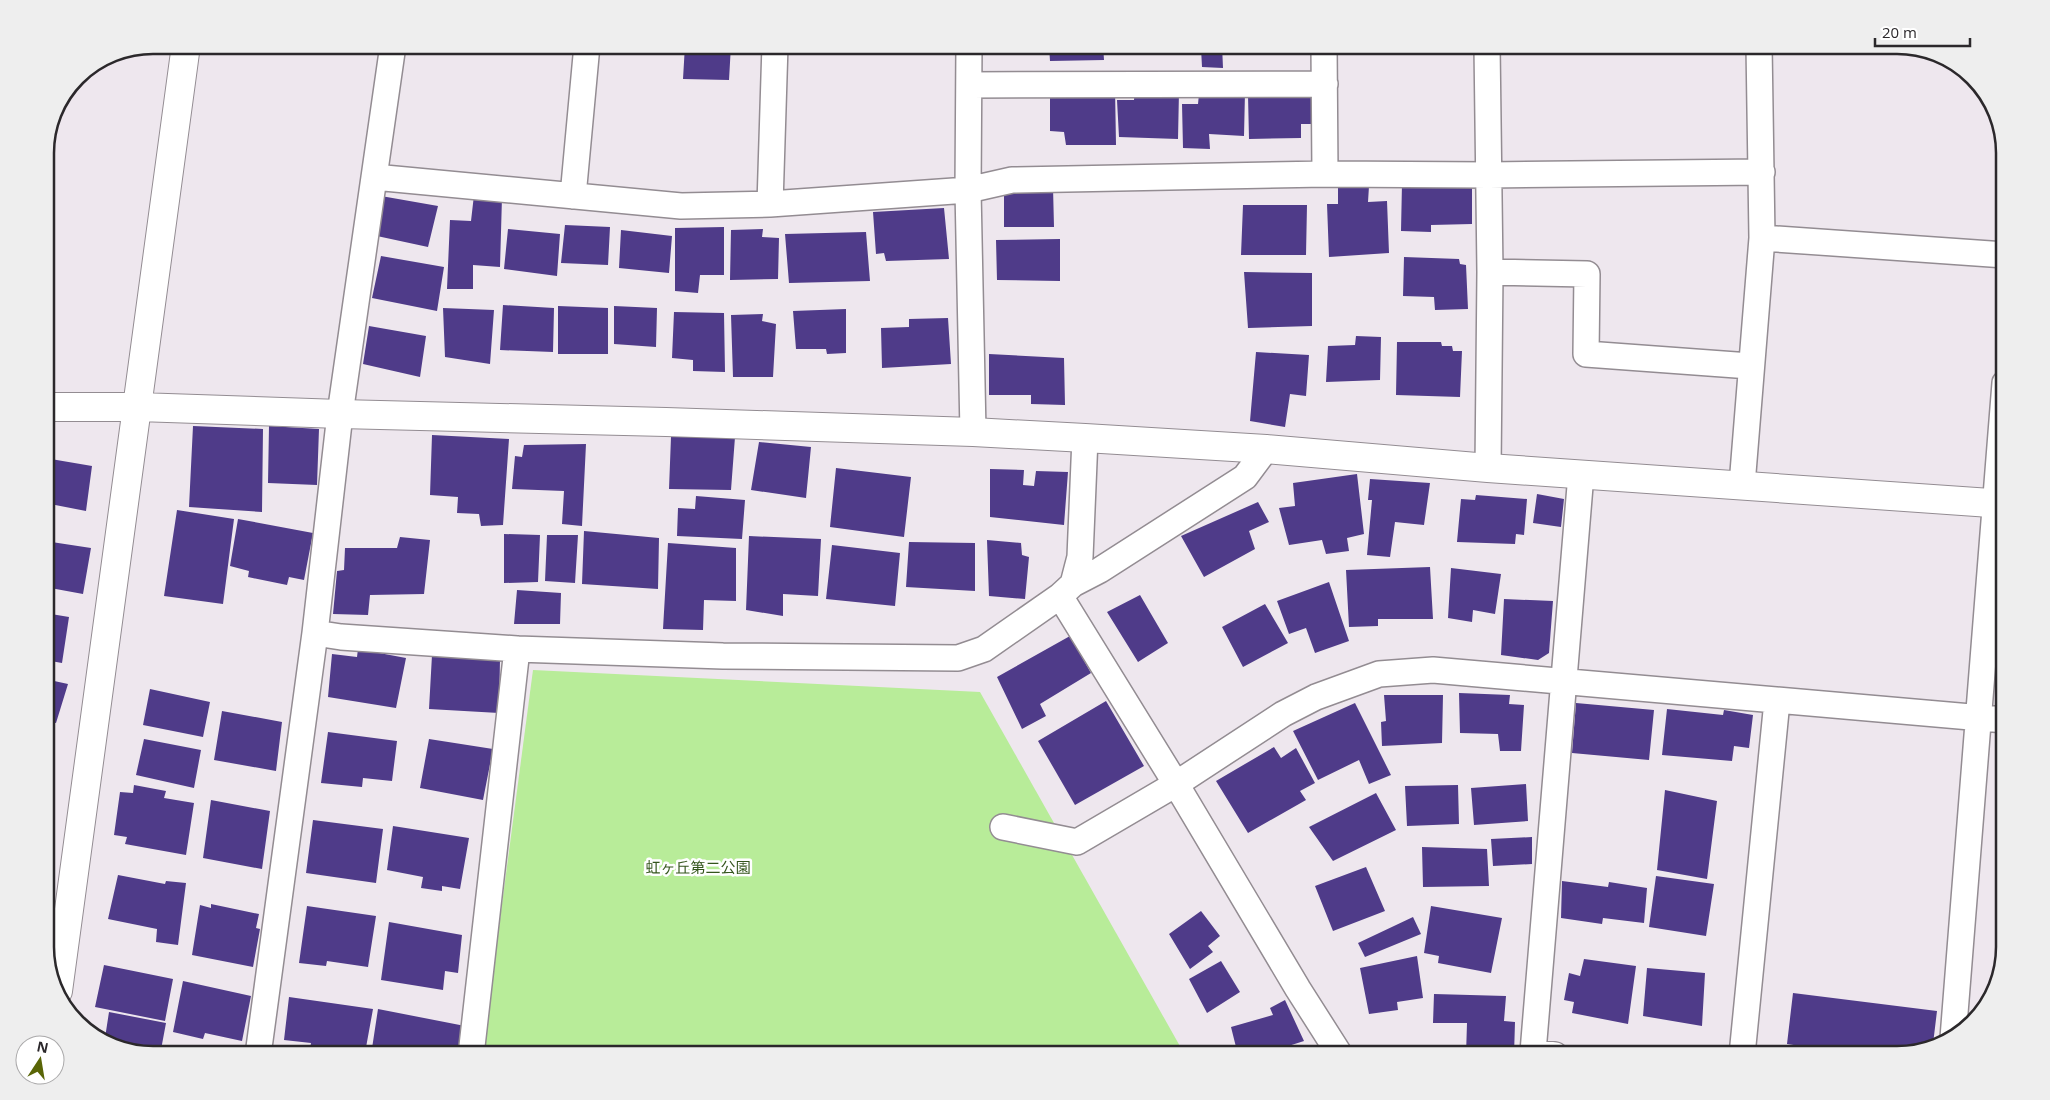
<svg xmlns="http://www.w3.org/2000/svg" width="2050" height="1100" font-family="'Open Sans','Noto Sans JP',sans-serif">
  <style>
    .green { fill: #b8ec99 }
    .building { fill: #4f3b89 }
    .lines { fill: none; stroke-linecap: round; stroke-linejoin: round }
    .minor-casing { stroke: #938c92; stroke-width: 28 }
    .tertiary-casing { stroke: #938c92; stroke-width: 30 }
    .minor { stroke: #fff; stroke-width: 25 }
    .tertiary { stroke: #fff; stroke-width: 28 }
    .labels { text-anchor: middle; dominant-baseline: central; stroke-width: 5; stroke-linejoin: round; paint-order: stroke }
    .park-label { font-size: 15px; fill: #34551c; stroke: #fff }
    .rim { fill: none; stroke: #2b282b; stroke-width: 2.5 }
  </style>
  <rect width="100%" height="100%" fill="#eee7ee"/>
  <path class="green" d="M533,670L980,692L1185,1055H482Z"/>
  <path class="building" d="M685,45H731L729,80L683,79Z
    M980,45H1025V47L980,48Z
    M1049,45H1103L1104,60L1050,61Z
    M1183,45H1222L1223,68L1202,67L1201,48H1183Z
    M1243,45H1298L1299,52L1243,55Z
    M1115,88L1116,145H1066L1064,132L1050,131V97Z
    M1135,89L1179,91L1178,139L1119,137L1117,100H1134Z
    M1245,92L1244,136L1209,134L1210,149L1183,148L1182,104H1198L1199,94Z
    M1248,95H1313V124H1301V138L1249,139Z
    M1402,183L1472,186V224L1431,225V232L1401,231Z
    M1338,184L1369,186L1368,202L1387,201L1389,253L1329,257L1327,204H1338Z
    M1004,187H1053L1054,227H1004Z
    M474,195L502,197L500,267L473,265V289H447L450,220L471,221Z
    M381,196L438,206L428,247L377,236Z
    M1243,205H1307L1306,255H1241Z
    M944,208L949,259L886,261L884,253L876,254L873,212Z
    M565,225L610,227L608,265L561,263Z
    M724,227V275H700L698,293L675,291V228Z
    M508,229L560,234L557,276L504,269Z
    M763,229L762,237L779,238L778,279L730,280L731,230Z
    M621,230L672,236L669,273L619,268Z
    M866,232L870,281L789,283L785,234Z
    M1060,239V281L997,280L996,240Z
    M381,256L444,267L437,311L372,298Z
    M1404,257L1459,259L1460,264L1466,265L1468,309L1435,310L1434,297L1403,296Z
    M1244,272L1312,273V326L1248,328Z
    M503,305L554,308L553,352L500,350Z
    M558,306L608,308V354H558Z
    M614,306L657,308L656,347L614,344Z
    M443,308L494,310L490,364L445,357Z
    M846,309V353L827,354L826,349H796L793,311Z
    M674,312L724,313L725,372L693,371V360L672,358Z
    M763,314L762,321L776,324L773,377H733L731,315Z
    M948,318L951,364L882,368L881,328L909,327V319Z
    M369,326L426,336L420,377L363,364Z
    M1356,336L1381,337L1380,380L1326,382L1328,346L1355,345Z
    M1397,342H1441L1442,346H1452L1453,351H1462L1460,397L1396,395Z
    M1256,352L1309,355L1306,396L1290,394L1285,427L1250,421Z
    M989,354L1064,358L1065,405L1031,404V395H989Z
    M193,426L263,429L262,512L189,507Z
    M269,426L319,429L317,485L268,483Z
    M432,435L509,439L503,525L481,526L479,514L457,513L458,497L430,495Z
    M671,437H735L731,490L669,489Z
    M759,442L811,447L806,498L751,490Z
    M586,444L582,526L562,524L564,491L512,489L515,456L522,457L524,445Z
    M45,458L92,466L86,511L45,503Z
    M836,468L911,477L904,537L830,527Z
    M990,469L1024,470L1023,485L1034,486L1036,471L1068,472L1064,525L990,517Z
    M1357,474L1364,534L1347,538L1349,551L1326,554L1322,540L1289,545L1279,508L1295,506L1293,483Z
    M1370,479L1430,483L1424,525L1395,522L1390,557L1367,555L1372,500H1368Z
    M1537,494L1564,499L1561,527L1533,523Z
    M1476,495L1527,499L1524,535L1516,534L1515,544L1457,542L1461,499L1475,500Z
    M696,496L745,500L742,539L677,536L678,508L695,509Z
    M1258,502L1269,522L1249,531L1255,549L1204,577L1181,536Z
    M177,510L234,519L223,604L164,596Z
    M238,519L313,533L304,580L289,577L287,585L248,577L249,571L230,566Z
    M584,531L659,538L658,589L582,584Z
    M504,534L540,535L538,582L504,583Z
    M547,535H578L575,583L545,581Z
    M749,536L821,539L818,596L783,594V616L746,610Z
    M400,537L430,540L424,594L370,595L368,615L333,614L337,571L344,570L345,548H397Z
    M987,540L1021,543L1022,555L1029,557L1025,599L989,596Z
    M45,541L91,548L83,594L45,587Z
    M909,542L975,543V591L906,587Z
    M668,543L736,548V601L704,600L703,630L663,629Z
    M832,545L900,553L895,606L826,599Z
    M1430,567L1433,619H1378V626L1349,627L1346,570Z
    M1451,568L1501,574L1495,614L1473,610L1472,622L1448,618Z
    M1329,582L1349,641L1315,653L1306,628L1289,634L1277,601Z
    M517,590L561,593L560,624H514Z
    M1140,595L1168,643L1138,662L1107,612Z
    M1504,599L1553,601L1549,653L1538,660L1501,655Z
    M1265,604L1288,643L1243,667L1222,627Z
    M45,613L69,617L62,663L45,660Z
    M1070,636L1091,673L1040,704L1046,716L1022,729L997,677Z
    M358,649L406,658L396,708L328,697L332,654L357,657Z
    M432,655L500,659L499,713L429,709Z
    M45,679L68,684L56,723L45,721Z
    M150,689L210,702L203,737L143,725Z
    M1459,693L1510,695L1509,704L1524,705L1521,751H1500L1498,734L1460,733Z
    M1384,695H1443L1442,743L1382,746L1381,722L1386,721Z
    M1106,701L1144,766L1075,805L1038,741Z
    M1355,703L1391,775L1369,784L1359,760L1318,780L1293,731Z
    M1576,703L1654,710L1649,760L1572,753Z
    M1667,709L1723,715L1724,710L1753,715L1749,748L1734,746L1732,761L1662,755Z
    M222,711L282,722L276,771L214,760Z
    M328,732L397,741L392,781L363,778L362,787L321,783Z
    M144,739L201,750L194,788L136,775Z
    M429,739L493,749L483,800L420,788Z
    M1274,747L1281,758L1296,748L1315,783L1300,791L1306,800L1248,833L1216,781Z
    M45,753L53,755L46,789H45Z
    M1526,784L1528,821L1474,825L1471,788Z
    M134,785L166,791L164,798L194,803L186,855L125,844L127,837L114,835L120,792L133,793Z
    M1458,785L1459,824L1407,826L1405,786Z
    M1665,790L1717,801L1707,879L1657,870Z
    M1376,793L1396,830L1333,861L1309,827Z
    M211,800L270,811L262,869L203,858Z
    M313,820L383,829L376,883L306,873Z
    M393,826L469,838L460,889L442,886V891L421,888L423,877L387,870Z
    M1532,837V864L1493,866L1491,839Z
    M1422,847L1487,849L1489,886L1423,887Z
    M1366,867L1385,911L1333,931L1315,886Z
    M118,875L165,884L166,881L186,883L178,945L156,942L157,929L108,919Z
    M1656,876L1714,884L1706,936L1649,927Z
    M1562,881L1608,887L1609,882L1647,888L1644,923L1603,918L1602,924L1561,918Z
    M211,904L259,914L256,928L260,929L253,967L192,955L200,905L211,908Z
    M307,906L376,916L368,967L327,961L326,966L299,963Z
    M1431,906L1502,918L1491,973L1438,963L1439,956L1424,953Z
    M1201,911L1220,936L1208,946L1213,952L1190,969L1169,934Z
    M1413,917L1421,934L1365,957L1358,943Z
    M389,922L462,935L458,973L445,971L443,990L381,980Z
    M1417,956L1423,998L1397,1002L1398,1010L1369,1014L1360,968Z
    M1584,959L1636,966L1628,1024L1572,1013L1574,1002L1564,1000L1569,973L1580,976Z
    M1221,961L1240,992L1207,1013L1189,979Z
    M104,965L173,979L165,1021L95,1007Z
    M1647,968L1705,973L1702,1026L1643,1016Z
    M183,981L251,996L242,1041L205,1033L203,1039L173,1032Z
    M1793,993L1937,1011L1933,1044L1897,1055H1860L1787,1044Z
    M1434,994L1506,996L1504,1021L1515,1022L1514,1055H1466L1467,1023H1433Z
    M289,997L373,1009L365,1053L332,1047L330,1055H309L311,1043L284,1040Z
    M1285,1000L1304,1041L1279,1049L1281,1055H1238L1231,1027L1273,1015L1270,1008Z
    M378,1009L465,1026L461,1055H371Z
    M109,1012L166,1023L160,1055L105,1044L98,1037L105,1038Z"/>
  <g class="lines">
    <defs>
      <path id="minor" d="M969,45L968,190L973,432
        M1324,45L1325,174
        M1487,45L1490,272L1488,468
        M970,85L1325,84
        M374,177L681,206L770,204L968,190L1012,180L1325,174L1489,175L1762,172
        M573,196L587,45
        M770,204L775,45
        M1762,238L2005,255
        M1490,272L1587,274L1586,354L1750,366
        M1742,485L1762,238L1759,45
        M1073,584L1100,570L1245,477L1266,449
        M1060,596L1176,784L1298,989L1340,1055
        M315,633L341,637L517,649L723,656L958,658L984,649L1060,596L1073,584L1080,557L1085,438
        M1003,827L1077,842L1176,784L1283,714L1316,697L1379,674L1433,670L2005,720
        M1953,1038L2005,383
        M258,1055L315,633L340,414L393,45
        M471,1055L517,649
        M1555,1055L1533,1052L1581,474
        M1742,1055L1777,701"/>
      <path id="tertiary" d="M45,407H138L340,414L666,422L973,432L1085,438L1266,449L1488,468L2005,504
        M58,991L186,45"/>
    </defs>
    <use href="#minor" class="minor-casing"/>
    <use href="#tertiary" class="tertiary-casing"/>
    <use href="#minor" class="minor"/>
    <use href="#tertiary" class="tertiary"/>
  </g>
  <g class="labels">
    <g class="park-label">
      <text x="698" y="867">虹ヶ丘第二公園</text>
    </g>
  </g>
  <path d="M0 0H2050V1100H0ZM153 54H1897A99 99 0 0 1 1996 153V947A99 99 0 0 1 1897 1046H153A99 99 0 0 1 54 947V153A99 99 0 0 1 153 54Z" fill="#eee" fill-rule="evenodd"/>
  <path class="rim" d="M153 54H1897A99 99 0 0 1 1996 153V947A99 99 0 0 1 1897 1046H153A99 99 0 0 1 54 947V153A99 99 0 0 1 153 54Z"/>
  <g transform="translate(40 1060) rotate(12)"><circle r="24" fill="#ffffff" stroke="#aaa9aa"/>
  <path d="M0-4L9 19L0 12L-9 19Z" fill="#596506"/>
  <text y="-8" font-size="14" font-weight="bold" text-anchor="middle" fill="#2b282b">N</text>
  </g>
  <path d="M1875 38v8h95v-8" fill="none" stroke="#2b282b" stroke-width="2.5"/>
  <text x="1882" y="38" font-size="15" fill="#2b282b" stroke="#ffffff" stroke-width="4" paint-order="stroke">20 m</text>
</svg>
